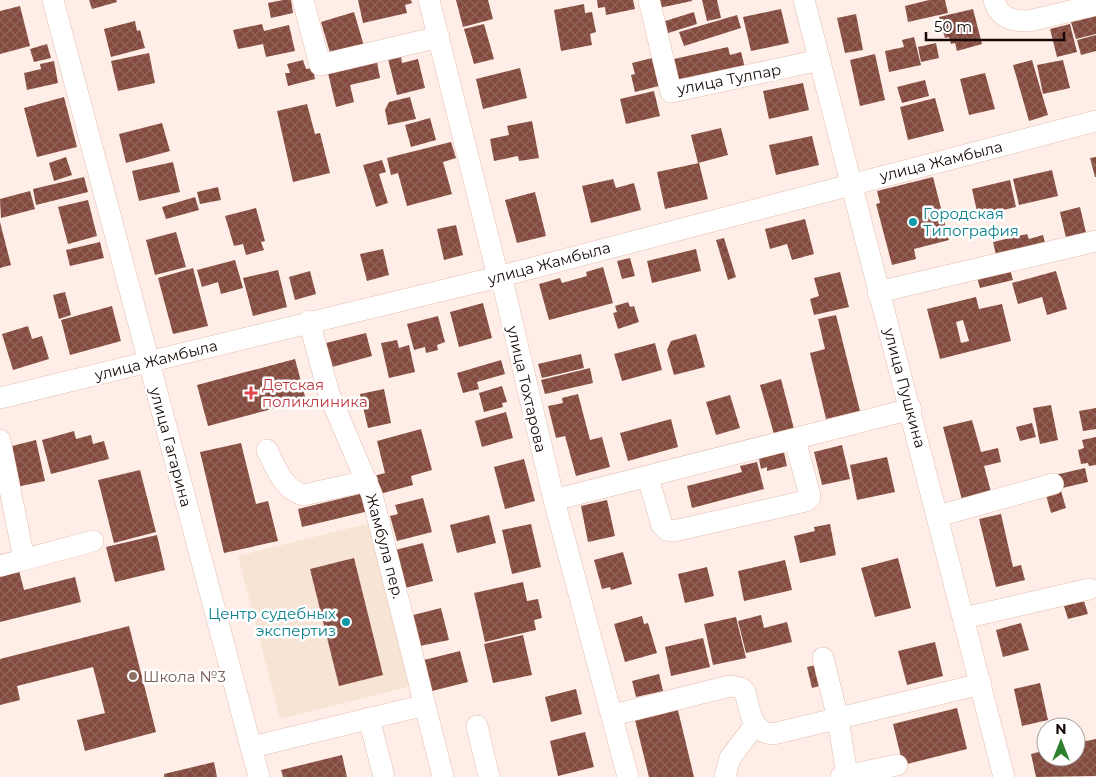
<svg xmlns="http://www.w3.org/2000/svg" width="1096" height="777" font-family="Montserrat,sans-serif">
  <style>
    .medical { fill: #f7e4d4 }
    .building { fill: url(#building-cross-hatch); fill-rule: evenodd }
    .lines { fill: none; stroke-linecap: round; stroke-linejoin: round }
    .minor-casing { stroke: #e4bdae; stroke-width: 22 }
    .minor { stroke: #fff; stroke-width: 21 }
    .culture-dot { fill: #0f9aa8; stroke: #fff; stroke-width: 2 }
    .health-dot { fill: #e0444e; stroke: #fff; stroke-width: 2 }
    .education-dot { fill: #8d6e63; stroke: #fff; stroke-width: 2 }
    .labels { text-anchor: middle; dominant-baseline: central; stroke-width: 5; stroke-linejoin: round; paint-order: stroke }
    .street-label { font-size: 15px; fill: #150804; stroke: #fff }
    .culture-label { font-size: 15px; fill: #0d838f; stroke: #fff; text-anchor: start }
    .health-label { font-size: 15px; fill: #be3a42; stroke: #fff; text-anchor: start }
    .education-label { font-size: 15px; fill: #785e54; stroke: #fff; text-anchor: start }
  </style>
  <defs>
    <pattern id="building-cross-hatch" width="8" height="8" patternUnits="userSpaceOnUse" patternTransform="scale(1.25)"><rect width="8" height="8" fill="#844a3d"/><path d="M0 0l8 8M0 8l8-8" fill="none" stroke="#91655b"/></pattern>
  </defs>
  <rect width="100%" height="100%" fill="#feeee7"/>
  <path class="medical" d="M378,521L419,684L280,719L238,556Z"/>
  <path class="building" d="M89,0H116L117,2L92,9Z
    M283,0H291L293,13L271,18L268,3Z
    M358,0H411L412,3L405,5L407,13L363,23Z
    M456,0H488L493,19L463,27Z
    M597,0H633L635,9L606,15L605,7L598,8Z
    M657,0H692V1L659,8Z
    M702,0H717L721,18L707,21Z
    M929,0H945L948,13L908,22L905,6Z
    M584,4L585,13L592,12L596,32L590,34L592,45L561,51L554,10Z
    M20,6L30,46L0,54V11Z
    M781,9L789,43L751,51L743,17Z
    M973,9L982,44L957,51L955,43L951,44L949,37L945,38L939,17Z
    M354,12L364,46L331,56L321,22Z
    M694,12L697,24L665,34L662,22Z
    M856,14L863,50L845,53L837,18Z
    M737,15L741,28L684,46L679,32Z
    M1096,16V34L1076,39L1071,22Z
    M135,21L137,31L140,30L145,48L111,57L104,29Z
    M262,24L264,31L289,25L295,51L266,57L263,44L238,49L233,30Z
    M484,24L494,59L474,64L464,29Z
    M1070,24L1077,52L1057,57L1050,29Z
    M1096,35V51L1081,55L1077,40Z
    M914,37L921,65L889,72L885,51L904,47L902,40Z
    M936,43L939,58L921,62L918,47Z
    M47,44L51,58L34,62L30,49Z
    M728,47L730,55L741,52L745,68L679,83L674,59Z
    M149,53L155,83L118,91L111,61Z
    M875,54L885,100L860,106L850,60Z
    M401,56L402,63L418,59L425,88L397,95L388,59Z
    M652,58L659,86L635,92L631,75L635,74L632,63Z
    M303,60L306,69L313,68L315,79L288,86L285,73H290L287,64Z
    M1032,60L1048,115L1029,121L1013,65Z
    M1063,60L1070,88L1043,94L1037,65Z
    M54,61L58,83L27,90L24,73L41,69L40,64Z
    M377,62L380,78L350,85L354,102L336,107L328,73Z
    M520,68L527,98L483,109L476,79Z
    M985,73L995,109L969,115L960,79Z
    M925,80L929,96L902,103L897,87Z
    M803,83L809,110L769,119L763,91Z
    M654,91L660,116L626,124L620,99Z
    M64,97L77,147L37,157L24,108Z
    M410,97L416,119L388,125L385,110L389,102Z
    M935,98L944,131L908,140L900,107Z
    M307,104L315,134L320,133L330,173L293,182L277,111Z
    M430,118L436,140L411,147L405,125Z
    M532,121L539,158L519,161L518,156L494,161L490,139L509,135L507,126Z
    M162,123L170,151L126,163L119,134Z
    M721,128L728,155L698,163L691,135Z
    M812,136L819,165L776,175L769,145Z
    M451,142L456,158L443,162L452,194L407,206L398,173L391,175L387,158Z
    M66,157L72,175L54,181L49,163Z
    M1096,157V177H1095L1090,158Z
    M382,160L386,172L379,174L388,203L376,207L363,165Z
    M173,162L180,192L139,201L132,171Z
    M699,163L708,199L665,209L657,172Z
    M1052,170L1058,196L1019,205L1013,179Z
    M84,177L88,192L36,205L33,189Z
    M933,177L949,240L914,249L916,259L892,265L876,204L880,203L877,191Z
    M613,179L616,188L634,183L641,210L591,223L582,186Z
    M1010,180L1016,207L978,216L972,189Z
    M218,187L221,200L200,204L197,192Z
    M30,191L35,209L1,218L0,199Z
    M535,192L546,236L517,243L505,200Z
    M195,197L199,210L166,219L162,207Z
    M88,200L97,236L68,244L58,207Z
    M1080,207L1087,237L1067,242L1060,212Z
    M256,208L265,241L261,242L264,250L246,255L243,244L234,246L225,216Z
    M805,219L814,254L792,260L787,244L770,249L765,229Z
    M0,222L11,265L0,268Z
    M456,225L463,255L444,260L437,229Z
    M176,232L186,267L155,275L146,240Z
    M1027,234L1029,239L1043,235L1046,247L997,259L993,242Z
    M724,238L736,277L728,280L716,240Z
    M100,242L104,258L70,266L66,250Z
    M383,249L389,275L367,281L360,254Z
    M696,249L701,271L652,283L647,261Z
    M630,258L635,276L622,279L617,261Z
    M235,260L243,288L221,294L218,282L202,287L197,270Z
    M1009,266L1013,280L980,288L976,274Z
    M603,267L613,303L549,320L539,284L560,278L562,283L587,276L586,272Z
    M193,268L208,326L173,334L158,278Z
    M278,270L287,307L253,316L243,278Z
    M310,271L316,294L295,300L289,277Z
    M1056,271L1067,309L1047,315L1042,297L1018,304L1012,283Z
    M840,272L849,307L814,315L810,299L819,296L814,278Z
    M65,292L71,315L59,319L53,295Z
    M976,297L979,309L1002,304L1011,341L940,359L927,309ZM963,320L969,341L961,343L956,322Z
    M628,302L630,307L634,306L639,322L618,329L613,313L617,312L615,306Z
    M483,303L492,338L459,347L450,312Z
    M112,306L121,341L70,355L61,320Z
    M836,315L860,411L826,419L810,353L825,349L818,319Z
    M438,316L445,342L437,345L438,350L426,353L425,347L414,350L407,324Z
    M28,326L32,339L42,336L49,359L13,370L2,334Z
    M366,333L372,356L332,367L326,343Z
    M696,334L705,367L674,375L667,350L671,341Z
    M397,340L399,348L409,345L415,372L389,378L381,343Z
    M655,343L662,370L622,381L614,354Z
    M581,354L584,368L542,378L538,364Z
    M295,359L306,400L208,426L197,385Z
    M501,360L505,374L477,382L479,389L463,393L457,373Z
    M590,368L593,383L545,394L541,380Z
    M781,379L794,429L774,434L760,385Z
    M502,386L507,402L502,403L503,407L484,412L479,393Z
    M384,389L391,423L368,428L360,394Z
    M578,394L590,440L602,437L610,467L576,476L565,436L556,438L548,406L563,403L562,398Z
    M730,395L740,428L716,435L706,402Z
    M1051,405L1058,440L1040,444L1033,408Z
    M1096,408V429L1083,431L1079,411Z
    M506,412L513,438L482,447L475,421Z
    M671,419L678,447L628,461L620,433Z
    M972,420L981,452L998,448L1001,462L984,466L991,492L962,500L943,427Z
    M1032,423L1036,437L1020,441L1016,427Z
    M421,429L432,470L411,476L413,485L376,495L370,477L385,473L377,441Z
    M74,431L76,439L91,435L93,444L104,441L109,459L51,474L42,440Z
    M1096,437V465L1089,466L1088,463L1081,464L1078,450L1084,448L1082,440Z
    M36,440L45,481L16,487L8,447Z
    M241,443L256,504L268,501L278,541L224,553L200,452Z
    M842,445L850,479L822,485L814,452Z
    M783,448L787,466L767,471V467L761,469L758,454Z
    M887,457L895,492L857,500L850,465Z
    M524,459L535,501L505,509L494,467Z
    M757,462L764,489L692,508L687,486L742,472L740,466Z
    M1085,468L1088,482L1058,489L1055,475Z
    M140,470L156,532L114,543L98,480Z
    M1061,491L1066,508L1051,513L1046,495Z
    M364,493L369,511L302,527L298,509Z
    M423,498L432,532L397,541L390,516L398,514L395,505Z
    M607,500L615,536L588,542L581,506Z
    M1001,514L1013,567L1021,565L1025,580L996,587L979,519Z
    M489,515L496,543L457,553L450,525Z
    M531,524L541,567L512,574L502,530Z
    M830,524L836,555L800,563L794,536L815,531L814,527Z
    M157,535L165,570L115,582L106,547Z
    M423,543L433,581L405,588L395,550Z
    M623,552L632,584L611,590L610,587L602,589L594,560Z
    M354,558L383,675L339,686L310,569Z
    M898,558L911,608L875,617L861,568Z
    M785,560L792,590L744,601L738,571Z
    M18,567L24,590L75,577L81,602L0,622V572Z
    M707,567L714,596L685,603L678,574Z
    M523,582L527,601L538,599L542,618L534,620L536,630L485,642L474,593Z
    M1084,601L1088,614L1068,619L1064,606Z
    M441,608L449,640L420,646L413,615Z
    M761,615L764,628L787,622L792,642L746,653L738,621Z
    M642,616L644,624L648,623L657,653L625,662L614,624Z
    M736,617L746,658L713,665L704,624Z
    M1021,623L1029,650L1003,657L996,630Z
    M129,626L156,732L85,751L77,720L105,713L93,667L17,686L20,700L0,705V659Z
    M523,635L532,675L493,683L484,644Z
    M703,638L710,667L671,676L665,647Z
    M935,642L943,676L907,685L898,651Z
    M460,651L468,682L432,691L424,660Z
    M822,664L827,684L812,688L807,667Z
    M659,674L663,691L636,697L632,681Z
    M1040,683L1048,720L1022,726L1014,689Z
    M576,689L582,714L551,722L545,697Z
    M676,702L694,777H649L633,712Z
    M957,708L967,749L903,765L893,724Z
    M585,732L594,767L558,776L550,741Z
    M1096,739V776L1036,777L1031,754L1046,750V757H1076V743Z
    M342,755L347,777H283L281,770Z
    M214,762L217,777H164V774Z"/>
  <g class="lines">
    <defs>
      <path id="minor" d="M53,0L259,777
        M303,0L320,65L439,37
        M429,0L498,277L504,288L554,500L628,777
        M649,0L671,92L820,60
        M804,0L1004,777
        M994,0C999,18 1011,21 1029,21L1096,5
        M878,292L1096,241
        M309,321L329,394L372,495L443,777
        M0,398L498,277L1096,121
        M0,440L24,559
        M267,450C276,468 283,489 303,495L367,481
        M648,478L662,525L667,530L674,531L806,501L810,497L809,492L795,440
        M554,500L911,409
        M938,516L1053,484
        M0,566L93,541
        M964,618L1089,589
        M823,658L838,719L847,775
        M613,715L730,686L741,688L745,692C750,710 751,733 773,734L981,684
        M369,718L384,777
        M477,726L489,777
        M252,747L425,705
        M725,777L730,758L755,725
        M841,777L897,765"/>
    </defs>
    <use href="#minor" class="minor-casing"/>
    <use href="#minor" class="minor"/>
  </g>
  <g class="culture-dot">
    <circle cx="913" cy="222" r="5"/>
    <circle cx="346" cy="622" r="5"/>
  </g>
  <path class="health-dot" d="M248.5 385.5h5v5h5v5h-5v5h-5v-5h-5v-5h5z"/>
  <circle class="education-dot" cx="133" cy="676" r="5"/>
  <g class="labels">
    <g class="street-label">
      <text transform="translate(729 79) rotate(-11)">улица Тулпар</text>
      <text transform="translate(941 161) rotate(-14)">улица Жамбыла</text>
      <text transform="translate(549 263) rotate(-15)">улица Жамбыла</text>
      <text transform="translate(156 360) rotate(-14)">улица Жамбыла</text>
      <text transform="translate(905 388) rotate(75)">улица Пушкина</text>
      <text transform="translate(527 389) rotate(77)">улица Тохтарова</text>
      <text transform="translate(171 447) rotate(75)">улица Гагарина</text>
      <text transform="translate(385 546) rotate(75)">Жамбула пер.</text>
    </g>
    <g class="culture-label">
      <text x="923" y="213">Городская<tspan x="923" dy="17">Типография</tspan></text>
      <text x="336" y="613" text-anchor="end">Центр судебных<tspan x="336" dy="17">экспертиз</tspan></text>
    </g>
    <g class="health-label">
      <text x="262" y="384">Детская<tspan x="262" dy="17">поликлиника</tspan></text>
    </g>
    <g class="education-label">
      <text x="143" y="676">Школа №3</text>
    </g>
  </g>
  <g transform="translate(1061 742)"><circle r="24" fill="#ffffff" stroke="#a19c9b"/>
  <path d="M0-4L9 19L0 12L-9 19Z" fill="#2d812e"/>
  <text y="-8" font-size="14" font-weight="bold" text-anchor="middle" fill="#150804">N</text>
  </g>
  <path d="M926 32v8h138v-8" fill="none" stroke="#150804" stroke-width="2.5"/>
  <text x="934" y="32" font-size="15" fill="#150804" stroke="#ffffff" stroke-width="4" paint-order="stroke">50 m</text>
</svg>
